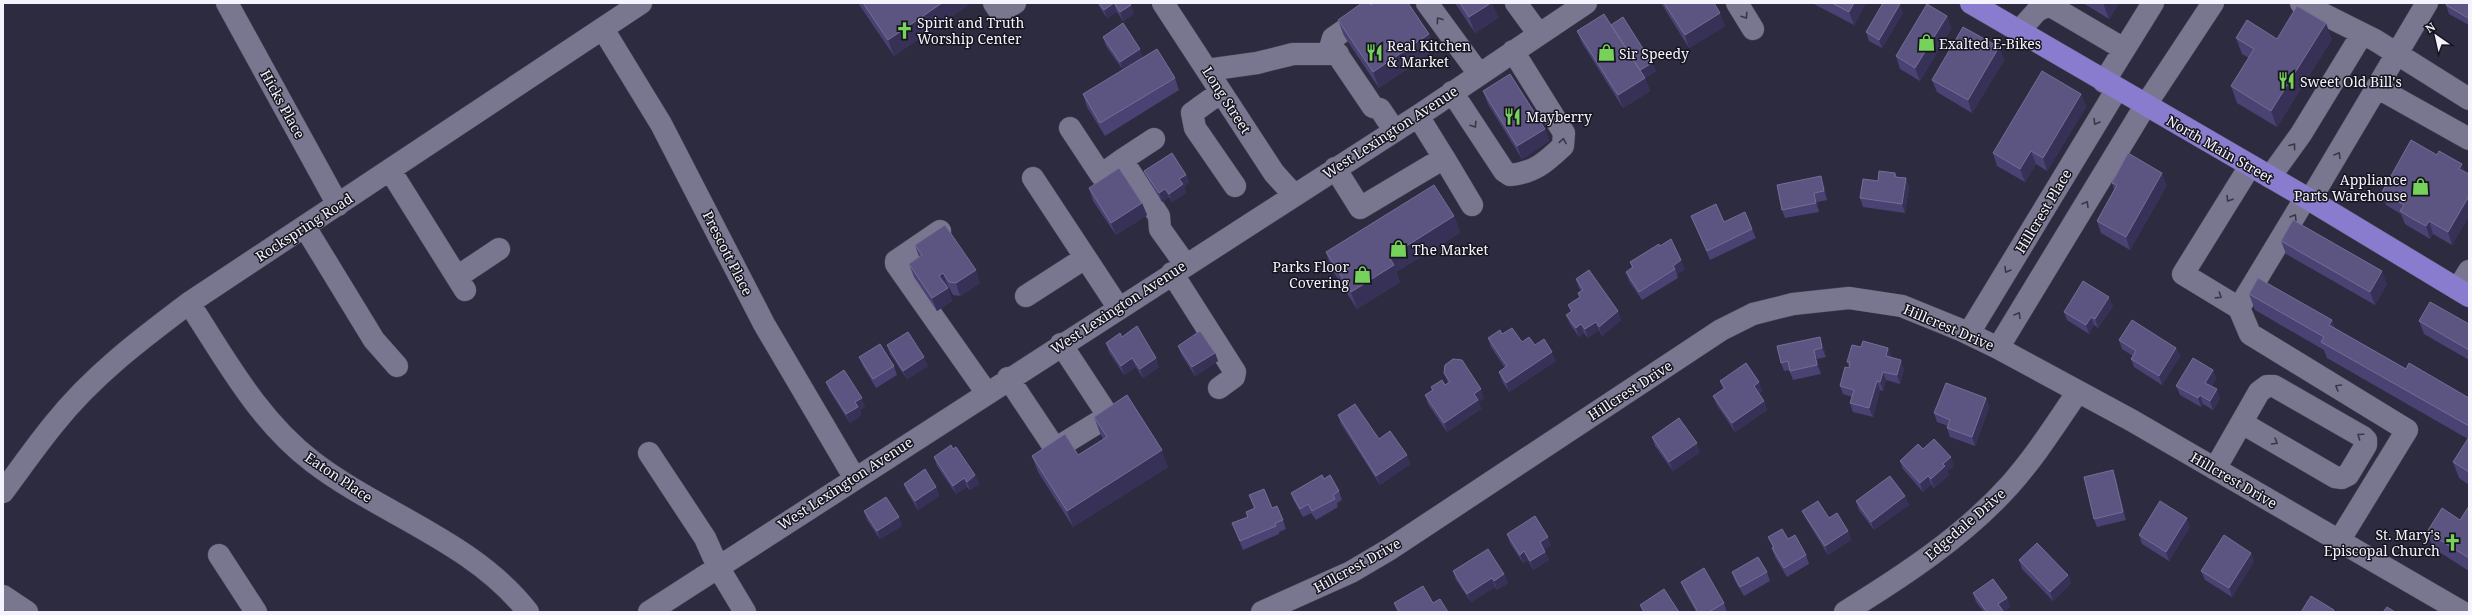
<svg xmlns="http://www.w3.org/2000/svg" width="2472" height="615" font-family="'Noto Serif',serif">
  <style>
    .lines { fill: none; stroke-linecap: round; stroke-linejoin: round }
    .minor-casing { stroke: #4b495a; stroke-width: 23 }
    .major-casing { stroke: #4b495a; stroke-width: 23 }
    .minor { stroke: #79778f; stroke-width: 22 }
    .major { stroke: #897cce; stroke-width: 22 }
    .wall { fill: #4a4272 }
    .shaded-wall { fill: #373158 }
    .building { fill: #5c5582; stroke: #746e95 }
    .oneway { stroke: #393746 }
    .labels { text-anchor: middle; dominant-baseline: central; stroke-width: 3; stroke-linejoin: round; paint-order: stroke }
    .poi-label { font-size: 14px; fill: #f4f3fe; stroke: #16151e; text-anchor: start }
    .street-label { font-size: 14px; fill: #f4f3fe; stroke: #16151e }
  </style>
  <rect width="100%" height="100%" fill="#2d2b40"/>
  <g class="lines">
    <defs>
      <path id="minor" d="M227,3L338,205
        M994,3L1000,12L1015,3
        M1163,3L1274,173L1293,194
        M1384,3L1333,38L1331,45L1373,107L1380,109L1394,130
        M1427,3L1479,74
        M1516,3L1538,33
        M1737,3L1753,29
        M2301,3L2375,40L2469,99
        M603,29L661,124L764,324L854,477
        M2019,31L2037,11L2049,5L2124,49
        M1207,70L1257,63L1293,54H1338
        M2104,82L2153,3
        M2378,88L2469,139
        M1221,92L1192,113L1195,128L1235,186
        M1452,92L1504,171L1510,175C1534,173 1546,162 1563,146L1564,133L1513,51
        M1070,128L1101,175L1122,160
        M1154,139L1122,160L1159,216L1160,229L1185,264
        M1444,158L1472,205
        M2250,166L2183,274L2239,308L2306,197
        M1335,168L1360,208L1444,158L1418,116
        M390,170L465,290
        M2270,177L2301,134L2362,34
        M1033,178L1118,307
        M2310,200L2427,3
        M305,227L374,340L397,366
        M940,231L896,261V264L986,392
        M1172,273L1235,372L1234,377L1219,388
        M457,277L499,249
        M2458,289L2469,271
        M1026,296L1085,258
        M189,303C226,360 258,420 313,462C381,514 474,542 528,612
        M2239,308L2250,334L2407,430L2339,541
        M1969,333L2117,89
        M1998,348L2145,106L2213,3
        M1008,378L1054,447H1058L1102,420L1106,416L1105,411L1061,344
        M649,453L705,538L718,567L745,612
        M2215,469L2259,392L2267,386H2274L2363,437L2366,440V445L2348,475L2342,478L2335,477L2242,423
        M3,492C20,469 36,446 54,424C92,376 141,339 189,303L641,3
        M219,555L256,612
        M3,596L27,612
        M649,612L1418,116L1586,3
        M1262,612L1351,572L1390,549L1721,330L1753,314L1793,304L1849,298L1902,306L1961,330L1998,348L2131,420L2462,612
        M1845,612C1903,576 1963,537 2009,486C2035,457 2055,425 2077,393"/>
      <path id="major" d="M1971,3L2310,200L2469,296"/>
    </defs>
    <use href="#minor" class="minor-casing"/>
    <use href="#major" class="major-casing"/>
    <use href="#minor" class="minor"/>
    <use href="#major" class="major"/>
  </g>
  <path class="wall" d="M858,3H971L894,56Z
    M1097,3H1130L1134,14L1123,21L1117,12L1107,18Z
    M1455,3H1492L1498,18L1475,33Z
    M1661,3H1714L1725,26L1689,48Z
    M1812,3H1866L1854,25Z
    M2083,3H2119L2109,19Z
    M2469,3V25L2449,14L2446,5Z
    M1371,5L1429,34L1435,50L1379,88L1344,36L1338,20Z
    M1903,13L1882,48L1869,41L1866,32Z
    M1947,16L1951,29L1920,81L1900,69L1896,56Z
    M1611,25L1652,63L1656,71L1645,78L1650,91L1623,108L1582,43L1577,31Z
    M1103,37L1143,57L1175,78L1179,90L1105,136L1087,107L1083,94L1123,70L1106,46Z
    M2236,38L2332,39L2277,127L2237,103L2231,86L2249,58L2242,54Z
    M1999,47L2004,60L1972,113L1937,92L1932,80Z
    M1483,91L1545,129L1549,141L1522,159L1488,104Z
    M2081,94L2086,107L2047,171L2036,164L2025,182L1997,166L1993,153Z
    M1144,171L1186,175L1189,183L1184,187L1186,193L1172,202L1169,197L1162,202L1148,179Z
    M2465,172L2469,174V216L2452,245L2433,234L2430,239L2405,224L2401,214L2386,205L2382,192Z
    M1895,173L1897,177L1906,178L1909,187L1905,213L1863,207L1860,198L1878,181Z
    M2112,183L2167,185L2130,250L2101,233L2097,221L2114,190Z
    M1824,185L1827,200L1817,202L1819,212L1785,218L1782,210Z
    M1089,188L1142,203L1147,215L1116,235L1093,201Z
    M1454,216L1460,233L1396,272L1400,282L1357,309L1331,268L1326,252Z
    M1691,216L1724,222L1752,229L1756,238L1710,260Z
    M2281,241L2387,284L2375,305L2286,254Z
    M915,245L980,283L960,296L953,295L948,286H947L952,301L937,311L914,277L909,264L919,257Z
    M1660,246L1685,269L1677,274L1678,278L1642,300L1629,281L1626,272L1632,268L1630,262Z
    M1576,279L1621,320L1602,336L1599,330L1588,338L1584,333L1579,337L1570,324L1566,315L1571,312L1568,305L1580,297L1578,293L1581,291L1579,288Z
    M2249,294L2332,320L2335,329L2406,369L2469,398V485L2459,478L2453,462L2468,439L2327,358L2324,350L2255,310Z
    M2113,306L2098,328L2094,325L2089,334L2067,320L2064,312Z
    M2419,321L2469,324V360L2424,334Z
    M1502,334L1522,342L1535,345L1556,361L1509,392L1502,381L1499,372L1505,368L1491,347L1488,338Z
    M1122,337L1159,367L1143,378L1136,367L1124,375L1109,352L1106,343Z
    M1820,337L1823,346L1826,357L1817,359L1821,374L1793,380L1789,370L1784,371L1781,363Z
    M2119,340L2176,348L2180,356L2162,385L2134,367L2131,359L2133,356L2122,349Z
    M887,345L928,366L907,379L890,354Z
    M1178,346L1215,353L1218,361L1195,376L1181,354Z
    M1861,347L1888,348L1891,356V357L1904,369L1900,384L1886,380L1883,391L1880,390L1873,417L1853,412L1850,403L1852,397L1843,394L1840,386L1849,368V366L1847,362Z
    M859,357L894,366L897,375L876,388L863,366Z
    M2213,370L2216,378L2212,386L2220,398L2213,410L2203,404L2201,407L2180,395L2176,386Z
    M1444,373L1484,398L1478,402L1481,409L1447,432L1428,404L1425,395L1432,390L1431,387L1445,385L1448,383Z
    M1720,381L1763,391L1759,393L1764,401L1767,410L1735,432L1717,405L1713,396L1723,389Z
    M826,382L865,407L860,410L861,415L850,423L829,390Z
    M1986,398L1989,407L1975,446L1950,437L1947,428L1948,426L1937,422L1934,413Z
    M1338,415L1407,455L1410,464L1380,485L1341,424Z
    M1094,417L1168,467L1073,527L1038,472L1032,456L1078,455L1103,439L1100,433Z
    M1652,437L1700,452L1673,471L1655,446Z
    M953,449L975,475L979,484L970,490L967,487L956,494L937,466L934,457Z
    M1923,449L1954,466L1947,471L1949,475L1934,488L1931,484L1923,492L1903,469L1900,461Z
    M1324,479L1339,491L1342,500L1337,503L1338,507L1316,520L1311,513L1303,517L1294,501L1291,493Z
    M2116,479L2126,520L2097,527L2094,519Z
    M904,484L936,487L939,496L918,510L907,492Z
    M1249,495L1283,520L1286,529L1279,532V534L1243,550L1232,523L1247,517L1246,512L1254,509Z
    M1905,496L1909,505L1874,530L1859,510L1856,501Z
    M2469,506V571L2433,548L2427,532L2460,520Z
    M864,511L899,517L902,526L880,539L867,520Z
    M1802,511L1829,518L1848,531L1851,540L1828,555L1806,519Z
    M2190,527L2169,561L2142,544L2139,535Z
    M1507,534L1551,545L1544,550L1549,560L1533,570L1528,560L1523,563L1510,543Z
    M1768,537L1788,539L1806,555L1809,564L1787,577L1775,557L1772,548H1773Z
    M2019,560L2068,575L2071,583L2053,601L2022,569Z
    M2254,561L2232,597L2205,580L2201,571Z
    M1453,571L1504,574L1508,583L1497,590L1495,587L1471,602L1456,580Z
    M1732,572H1767L1770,581L1744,596L1735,581Z
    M1681,582L1724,603L1727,612H1696L1684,590Z
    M1973,593L2007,598L2010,607L2003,612H1984L1976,602Z
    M1394,603H1433L1448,612H1397Z"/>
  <path class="shaded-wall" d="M942,3H971L894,56L888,40Z
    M1114,3L1117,12L1107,18L1104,10Z
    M1491,3H1492L1498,18L1475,33L1469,17Z
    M1854,3H1866L1854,25L1849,12Z
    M2103,3H2119L2109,19Z
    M1900,4L1903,13L1882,48L1879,40Z
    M1131,5L1134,14L1123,21L1120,12Z
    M1720,13L1725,26L1689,48L1685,35Z
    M1947,16L1951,29L1920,81L1915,68Z
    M2326,23L2332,39L2277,127L2271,111Z
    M1429,34L1435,50L1379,88L1373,72Z
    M1999,47L2004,60L1972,113L1968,100Z
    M1140,49L1143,57L1123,71L1120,62Z
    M1652,63L1656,71L1643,80L1640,71Z
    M1645,78L1650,91L1623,108L1618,95Z
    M2081,94L2086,107L2047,171L2043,158Z
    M1545,129L1549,141L1522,159L1517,146Z
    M2031,151L2036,164L2025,182L2020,169Z
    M2462,164L2467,176L2459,169Z
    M2162,173L2167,185L2130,250L2126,237Z
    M1186,175L1189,183L1184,187L1186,193L1172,202L1169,194L1179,179Z
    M1821,176L1824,185L1827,200L1824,191Z
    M1906,178L1909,187L1905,213L1902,204Z
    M1165,189L1169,197L1162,202L1159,193Z
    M1814,193L1817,202L1819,212L1816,203Z
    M2469,196V216L2452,245L2448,232Z
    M1142,203L1147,215L1116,235L1111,223Z
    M1454,216L1460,233L1396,272L1400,282L1357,309L1351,292L1389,257Z
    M2429,221L2433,234L2430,239L2426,226Z
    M1681,260L1685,269L1677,274L1675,269L1673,266Z
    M976,270L980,283L960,296L956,283Z
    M2382,271L2387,284L2375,305L2370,292Z
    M943,273L948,286L944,288L939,276Z
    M948,288L952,301L937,311L932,298Z
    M2109,297L2113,306L2098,328L2095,319Z
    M1618,311L1621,320L1602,336L1599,327Z
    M2091,317L2094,325L2089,334L2086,325Z
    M2332,320L2338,336L2329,325Z
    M1596,322L1599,330L1588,338L1585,329Z
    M1581,324L1584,333L1579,337L1576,328Z
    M1820,337L1823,346L1826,357L1822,348Z
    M1888,348L1891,356L1889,365L1886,356Z
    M2176,348L2180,356L2162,385L2159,376Z
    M1814,350L1817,359L1821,374L1817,365Z
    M1552,352L1556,361L1509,392L1506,383Z
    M1215,353L1218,361L1195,376L1192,367Z
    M924,357L928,366L907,379L903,371Z
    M1132,358L1136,367L1124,375L1121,366Z
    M1156,358L1159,367L1143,378L1140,369Z
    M1901,360L1904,369L1900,384L1897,375Z
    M2213,370L2216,378L2209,391L2205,383Z
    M1883,372L1886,380L1883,391L1880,382Z
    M1877,381L1880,390L1873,417L1869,408Z
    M1759,382L1763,391L1757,395L1754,386Z
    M1481,389L1484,398L1478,402L1481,409L1447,432L1444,423L1474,394Z
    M2217,389L2220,398L2213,410L2210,401Z
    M2200,395L2203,404L2201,407L2198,398Z
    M862,398L865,407L860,410L861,415L850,423L846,414L855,402Z
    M1986,398L1989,407L1975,446L1972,437Z
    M1764,401L1767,410L1735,432L1732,423Z
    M1697,443L1700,452L1673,471L1669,462Z
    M1162,450L1168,467L1073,527L1067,511Z
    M1407,455L1410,464L1380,485L1376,476Z
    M1951,457L1954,466L1947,471L1949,475L1934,488L1931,479L1943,464Z
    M2113,470L2116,479L2126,520L2123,512Z
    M975,475L979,484L970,490L967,482Z
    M1928,476L1931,484L1923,492L1920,483Z
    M964,478L967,487L956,494L953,486Z
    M936,487L939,496L918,510L915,501Z
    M1905,496L1909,505L1874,530L1871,522Z
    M899,517L902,526L880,539L877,531Z
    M2187,518L2190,527L2169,561L2166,552Z
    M1848,531L1851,540L1828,555L1825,546Z
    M1548,537L1551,545L1543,551L1540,542Z
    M1524,551L1528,560L1523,563L1520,555Z
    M1545,552L1549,560L1533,570L1530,561Z
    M2251,553L2254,561L2232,597L2229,588Z
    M1504,574L1508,583L1497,590L1494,581Z
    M2068,575L2071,583L2053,601L2050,592Z
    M1492,578L1495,587L1471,602L1467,594Z
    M2007,598L2010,607L2003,612H2001L1998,604Z"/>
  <path class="building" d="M863,3H942L888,40Z
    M1099,3H1130L1131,5L1120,12L1114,3L1104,10Z
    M1362,3H1369L1371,5L1374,3H1408L1429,34L1373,72L1338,20Z
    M1460,3H1491L1469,17Z
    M1664,3H1714L1720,13L1685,35Z
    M1832,3H1854L1849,12Z
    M1883,3H1899L1900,4L1879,40L1866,32Z
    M2447,3H2469V17L2468,18L2446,5Z
    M1927,4L1947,16L1915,68L1896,56Z
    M2297,6L2326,23L2271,111L2231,86L2254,49L2236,38L2247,20L2277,39Z
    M1604,14L1645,78L1618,95L1577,31Z
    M1623,17L1652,63L1640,70L1611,25Z
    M1123,23L1140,49L1120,62L1103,37Z
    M1963,27L1999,47L1968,100L1932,80Z
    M1157,49L1175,78L1100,123L1083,94Z
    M2042,71L2081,94L2043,158L2031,151L2020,169L1993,153Z
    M1510,74L1545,129L1517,146L1483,91Z
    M2411,140L2437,155L2439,151L2462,164L2459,169L2469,174V196L2448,232L2429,221L2426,226L2413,219L2400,211L2404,205L2382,192Z
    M1172,153L1186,175L1179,179L1183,184L1169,194L1165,189L1159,193L1144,171Z
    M2128,153L2162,173L2126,237L2097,221L2117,185L2112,183Z
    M1119,168L1142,203L1111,223L1089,188Z
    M1879,171L1895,173V177L1906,178L1902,204L1860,198L1863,179L1878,181Z
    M1821,176L1824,191L1814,193L1816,203L1782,210L1777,185Z
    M1434,185L1454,216L1389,257L1394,265L1351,292L1326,252Z
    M1716,204L1724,222L1745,212L1752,229L1707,251L1691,216Z
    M2293,220L2382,271L2370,292L2281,241Z
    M945,225L976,270L956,283L949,282L943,273L939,276L948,288L932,298L909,264L922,255L915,245Z
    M1671,239L1681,260L1673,266L1675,269L1639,292L1626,272L1633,267L1630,262L1659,244L1660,246Z
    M1589,270L1618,311L1599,327L1596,322L1585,329L1581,324L1576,328L1566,315L1572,311L1568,305L1580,297L1578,293L1583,290L1576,279Z
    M2258,278L2332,320L2329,325L2406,369L2409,363L2469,398V426L2321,342L2324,337L2249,294Z
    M2083,281L2109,297L2095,319L2091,317L2086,325L2064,312Z
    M2430,302L2469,324V350L2419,321Z
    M2132,320L2176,348L2159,376L2131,359L2136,351L2119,340Z
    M1137,326L1156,358L1140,369L1132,358L1121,366L1106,343L1120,333L1122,337Z
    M1512,328L1522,342L1529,337L1535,345L1544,339L1552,352L1506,383L1499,372L1507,366L1488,338L1500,330L1502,334Z
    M1200,331L1215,353L1192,367L1178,346Z
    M908,332L924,357L903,371L887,345Z
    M1820,337L1822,348L1814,350L1817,365L1790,371L1788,361L1781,363L1777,346Z
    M1863,341L1888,348L1886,356L1901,360L1897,375L1883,372L1880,382L1877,381L1869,408L1850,403L1854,390L1840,386L1845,367L1849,368L1850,362H1847L1852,345L1861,347Z
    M880,344L894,366L873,379L859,357Z
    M2193,358L2213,370L2205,383L2217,389L2210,401L2200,395L2198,398L2176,386Z
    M1453,359L1462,360L1481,389L1474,394L1478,400L1444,423L1425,395L1433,390L1431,387L1442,380L1445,385L1450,382L1444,373L1445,365Z
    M1746,363L1759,382L1754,386L1764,401L1732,423L1713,396L1725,388L1720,381Z
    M844,370L862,398L855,402L858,407L846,414L826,382Z
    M1946,383L1986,398L1972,437L1947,428L1950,420L1934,413Z
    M1127,395L1162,450L1067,511L1032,456L1065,434L1078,455L1107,437L1094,417Z
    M1355,404L1379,439L1390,431L1407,455L1376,476L1338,415Z
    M1679,418L1697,443L1669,462L1652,437Z
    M2469,437V472L2453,462Z
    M1934,439L1951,457L1943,464L1945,466L1931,479L1928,476L1920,483L1900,461L1918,444L1923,449Z
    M951,445L953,449L956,447L975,475L967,482L964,478L953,486L934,457Z
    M925,469L936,487L915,501L904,484Z
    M2113,470L2123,512L2094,519L2084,477Z
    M1322,475L1324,479L1330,475L1339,491L1333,495L1335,499L1312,511L1308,504L1300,509L1291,493Z
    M1890,476L1905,496L1871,522L1856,501Z
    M1264,489L1272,508L1277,506L1283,520L1275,523L1276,526L1240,541L1232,523L1248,517L1246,512L1255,508L1249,495Z
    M886,497L899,517L877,531L864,511Z
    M1818,501L1829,518L1837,513L1848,531L1825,546L1802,511Z
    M2160,501L2187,518L2166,552L2139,535Z
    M2469,506V558L2427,532L2442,508L2460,520Z
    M1535,516L1548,537L1540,542L1545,552L1530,561L1524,551L1520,555L1507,534Z
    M1782,529L1788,539L1795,535L1806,555L1784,568L1772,548L1774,547L1768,537Z
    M2224,535L2251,553L2229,588L2201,571Z
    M2037,543L2068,575L2050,592L2019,560Z
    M1488,549L1504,574L1494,581L1492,578L1467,594L1453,571Z
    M1758,557L1767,572L1740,587L1732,572Z
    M1704,568L1724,603L1709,612H1698L1681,582Z
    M1993,579L2007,598L1998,604L2003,611L2001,612H1987L1973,593Z
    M1423,586L1433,603L1440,599L1448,612H1400L1394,603Z
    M1664,589L1679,612H1644L1640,605Z
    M2311,596L2334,610L2333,612H2301Z
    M2387,607L2395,612H2383Z"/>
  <defs><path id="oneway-chevron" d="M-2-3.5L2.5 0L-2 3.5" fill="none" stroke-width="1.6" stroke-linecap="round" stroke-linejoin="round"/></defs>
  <g class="oneway">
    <use href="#oneway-chevron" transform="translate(1745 16) rotate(57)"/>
    <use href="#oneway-chevron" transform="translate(1439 20) rotate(-126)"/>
    <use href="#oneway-chevron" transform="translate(2096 122) rotate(121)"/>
    <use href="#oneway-chevron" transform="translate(1474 125) rotate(57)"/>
    <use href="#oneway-chevron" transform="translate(1563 141) rotate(-80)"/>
    <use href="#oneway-chevron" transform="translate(2293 146) rotate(-53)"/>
    <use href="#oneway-chevron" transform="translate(2338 155) rotate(-59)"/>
    <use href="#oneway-chevron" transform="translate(2229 199) rotate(122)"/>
    <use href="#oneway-chevron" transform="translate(2086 204) rotate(-59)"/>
    <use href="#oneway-chevron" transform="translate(2294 217) rotate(-59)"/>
    <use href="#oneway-chevron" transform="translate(2007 270) rotate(121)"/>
    <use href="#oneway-chevron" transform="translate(2219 296) rotate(32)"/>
    <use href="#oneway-chevron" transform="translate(2018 315) rotate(-59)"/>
    <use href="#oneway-chevron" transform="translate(2338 387) rotate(-149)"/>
    <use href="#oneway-chevron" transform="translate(2360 436) rotate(-145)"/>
    <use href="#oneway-chevron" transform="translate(2275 442) rotate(30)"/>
  </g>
  <defs>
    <symbol id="church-bare" viewBox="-9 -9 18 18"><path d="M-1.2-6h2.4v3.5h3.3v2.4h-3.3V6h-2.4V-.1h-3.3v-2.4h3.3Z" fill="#76d25a" stroke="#16151e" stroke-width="2.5" paint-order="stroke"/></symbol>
    <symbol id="shop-bare" viewBox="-9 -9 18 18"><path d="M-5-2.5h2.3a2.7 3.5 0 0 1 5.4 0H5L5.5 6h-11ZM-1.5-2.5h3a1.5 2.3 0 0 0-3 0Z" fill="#76d25a" stroke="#16151e" stroke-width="2.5" paint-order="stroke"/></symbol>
    <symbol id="restaurant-bare" viewBox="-9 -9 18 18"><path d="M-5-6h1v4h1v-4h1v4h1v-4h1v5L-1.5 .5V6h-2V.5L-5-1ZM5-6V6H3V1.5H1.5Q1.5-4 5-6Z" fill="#76d25a" stroke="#16151e" stroke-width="2.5" paint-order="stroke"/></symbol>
  </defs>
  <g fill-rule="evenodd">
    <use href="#church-bare" x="892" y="18" width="25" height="25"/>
    <use href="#shop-bare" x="1914" y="30" width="25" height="25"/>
    <use href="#restaurant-bare" x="1362" y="40" width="25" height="25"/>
    <use href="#shop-bare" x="1594" y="40" width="25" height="25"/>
    <use href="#restaurant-bare" x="2274" y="68" width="25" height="25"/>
    <use href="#restaurant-bare" x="1500" y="104" width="25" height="25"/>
    <use href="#shop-bare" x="2408" y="174" width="25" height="25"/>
    <use href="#shop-bare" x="1386" y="236" width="25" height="25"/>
    <use href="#shop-bare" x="1350" y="262" width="25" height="25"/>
    <use href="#church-bare" x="2440" y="530" width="25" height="25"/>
  </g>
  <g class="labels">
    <g class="poi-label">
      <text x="917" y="22">Spirit and Truth<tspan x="917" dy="16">Worship Center</tspan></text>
      <text x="1939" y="43">Exalted E-Bikes</text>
      <text x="1387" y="45">Real Kitchen<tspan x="1387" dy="16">&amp; Market</tspan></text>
      <text x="1619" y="53">Sir Speedy</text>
      <text x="2300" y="81">Sweet Old Bill's</text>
      <text x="1526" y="116">Mayberry</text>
      <text x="2407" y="179" text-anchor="end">Appliance<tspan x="2407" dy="16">Parts Warehouse</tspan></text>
      <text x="1412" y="249">The Market</text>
      <text x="1349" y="266" text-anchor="end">Parks Floor<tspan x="1349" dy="16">Covering</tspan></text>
      <text x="2440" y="534" text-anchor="end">St. Mary's<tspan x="2440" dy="16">Episcopal Church</tspan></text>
    </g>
    <g class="street-label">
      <text transform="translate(1227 100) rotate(57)">Long Street</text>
      <text transform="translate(283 104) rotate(61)">Hicks Place</text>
      <text transform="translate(1390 132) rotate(-33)">West Lexington Avenue</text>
      <text transform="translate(2220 149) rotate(30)">North Main Street</text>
      <text transform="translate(2043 211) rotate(-59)">Hillcrest Place</text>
      <text transform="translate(304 227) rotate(-33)">Rockspring Road</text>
      <text transform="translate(728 253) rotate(63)">Prescott Place</text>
      <text transform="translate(1118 307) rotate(-33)">West Lexington Avenue</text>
      <text transform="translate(1949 327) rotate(23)">Hillcrest Drive</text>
      <text transform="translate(1630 390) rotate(-33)">Hillcrest Drive</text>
      <text transform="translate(339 477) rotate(34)">Eaton Place</text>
      <text transform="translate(2234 480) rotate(30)">Hillcrest Drive</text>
      <text transform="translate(845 483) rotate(-33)">West Lexington Avenue</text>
      <text transform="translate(1965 524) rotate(-41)">Edgedale Drive</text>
      <text transform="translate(1357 565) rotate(-29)">Hillcrest Drive</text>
    </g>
  </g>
  <rect width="2472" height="615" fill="none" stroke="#f4f3fe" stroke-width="8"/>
  <g transform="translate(2436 36) rotate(326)" stroke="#16151e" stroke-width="3" paint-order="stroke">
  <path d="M0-3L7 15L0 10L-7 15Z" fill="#f4f3fe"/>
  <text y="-6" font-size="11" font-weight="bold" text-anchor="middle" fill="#f4f3fe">N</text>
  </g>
</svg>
